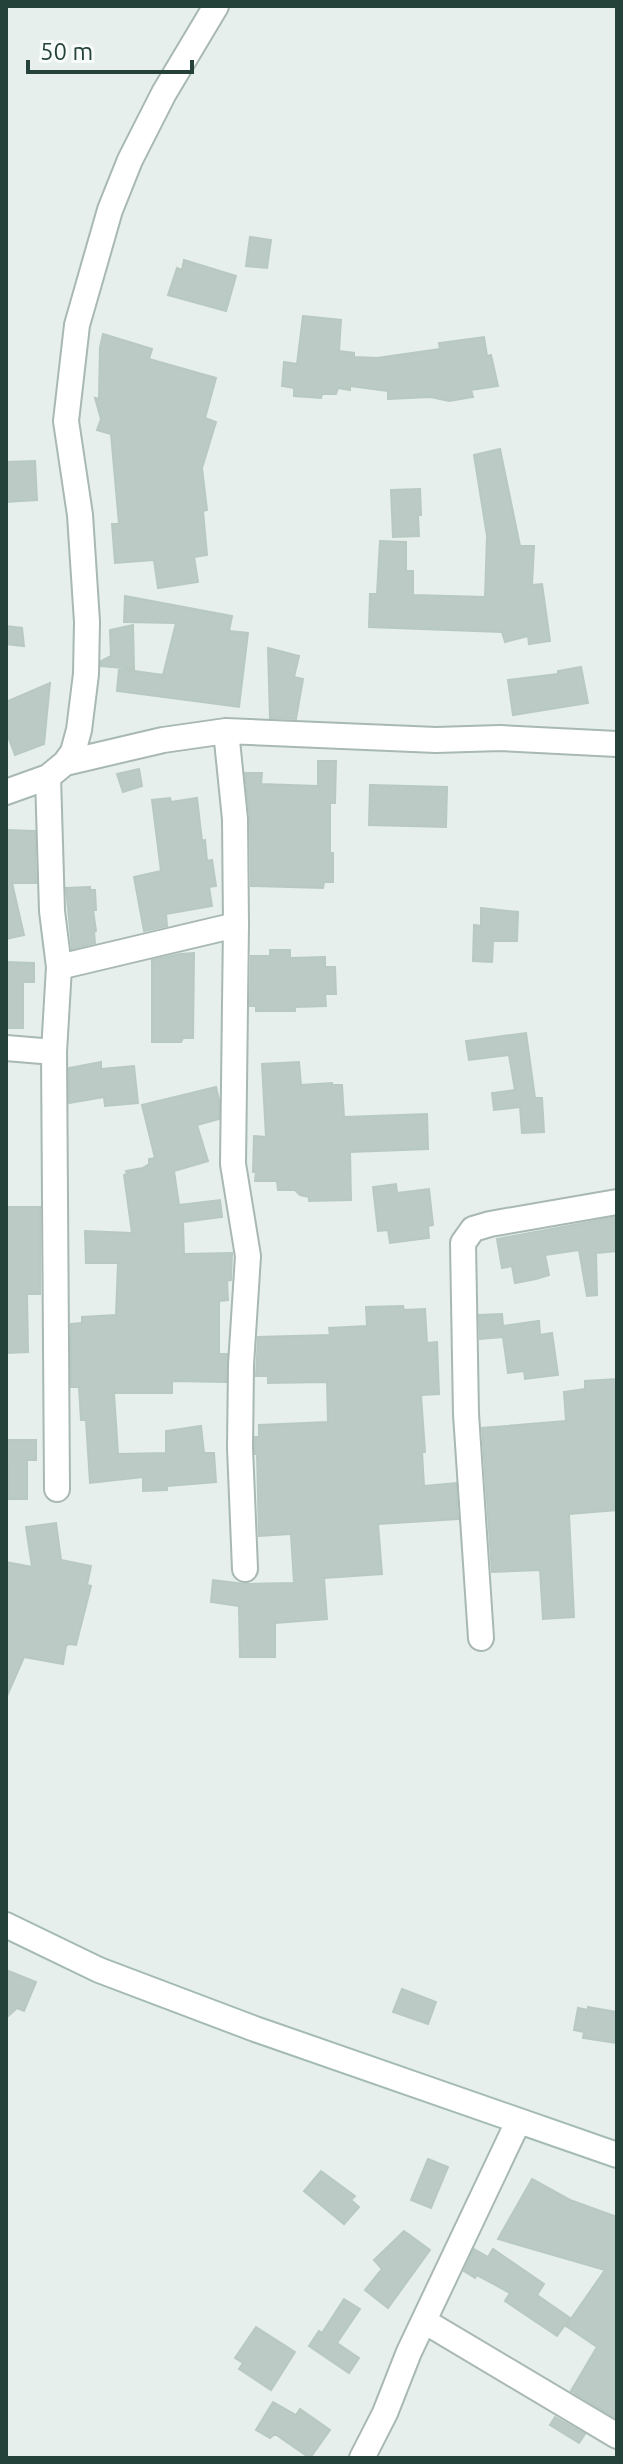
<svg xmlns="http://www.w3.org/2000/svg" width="623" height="2464" font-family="Ubuntu,sans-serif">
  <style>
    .building { fill: #bbcac4; stroke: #b8c9c2; stroke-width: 2 }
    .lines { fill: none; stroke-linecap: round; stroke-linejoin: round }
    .minor-casing { stroke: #a8b8b2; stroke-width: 28 }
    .secondary-casing { stroke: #a4bbb3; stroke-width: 28 }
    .minor { stroke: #fff; stroke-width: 24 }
    .secondary { stroke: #fff; stroke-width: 24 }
  </style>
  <rect width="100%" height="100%" fill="#e6efeb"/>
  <path class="building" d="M250,237L271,240L267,268L246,266Z
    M184,260L236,276L226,311L168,295L177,268L182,270Z
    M303,316L341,320L339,351L354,353V357L377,358L440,349L439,343L484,337L487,356L491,355L498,386L471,390L473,397L449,401L431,397L388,399V391L350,386V390L338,388L336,394H322L321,398L294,396V388L282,386L284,362L297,364Z
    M103,334L152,349L149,359L216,378L205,418L216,422L202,468L207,510L203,511L207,555L194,557L198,582L158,588L154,560L115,563L112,524H119L111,434L97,430L101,419L95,398L99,399L100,347Z
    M500,449L520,546H534L532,585L542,584L550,641L529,644L528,636L505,642L502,632L369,627L370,594H377L380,541L406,542V571H413V595L485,597L487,536L474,455Z
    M35,461L37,500L6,502V462Z
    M420,489L421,515H418L419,536L393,537L391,490Z
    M125,596L232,616L229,631L248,633L239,707L117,691L119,669L163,675L176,623L124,622Z
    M133,625L134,669L101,666V661L111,656L110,630Z
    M6,626L22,628L24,646L6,644Z
    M268,648L299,656L294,677L303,679L296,719L270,718Z
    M581,667L588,703L513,715L508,680L558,674V671Z
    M50,683L44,744L15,755L6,731V702Z
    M318,761H336L335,803H330V853H333V882H324L323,888L251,886L250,819L245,773H262L261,784L318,786Z
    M139,769L142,786L123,792L117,774Z
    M370,785L447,787L446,827L369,825Z
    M170,798L171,802L197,798L202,841L205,840L207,861L212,860L216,886L209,887L212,906L166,914L167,926L144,931L134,877L161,871L152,800Z
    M6,830L35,831L36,883H12L24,935L6,939Z
    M90,887V890H95L96,910H93L96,931L94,932L95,943L72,949L66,888Z
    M481,908L518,912L517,941H493L492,962L473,961L474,925L481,926Z
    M270,950H290V958L325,957V967H335L336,994H325L326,1006L295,1007V1011H256V1006H250L251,956H270Z
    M194,953L193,1038H183L181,1042H152V960L180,954Z
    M6,962L34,963V982H23V1028H6Z
    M526,1033L535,1098H542L544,1132L522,1133L520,1107L494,1110L492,1093L515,1090L509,1055L469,1060L466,1041Z
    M101,1062V1069L134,1066L138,1103L105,1106L104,1097L69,1103V1068Z
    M299,1062L301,1085L332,1083V1085H342L344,1117L427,1114L428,1149L350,1152L351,1200L309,1201V1197L300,1195L295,1190H278L277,1181H255L256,1172H253L254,1136L266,1137L262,1064Z
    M216,1087L219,1100V1119L197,1125L208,1161L174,1171L179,1205L220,1200L222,1217L183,1222L184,1254L232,1253L231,1280L227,1281L228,1300L219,1301V1354H227L226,1382L172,1381V1393H114L118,1454L166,1453V1431L201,1426L204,1453H214L216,1482L167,1486V1490L143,1491V1477L90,1483L86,1420H81L79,1387H71V1324L82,1323V1317L116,1315L118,1263H86L85,1231L132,1233L124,1175L127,1174L126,1171L143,1168L149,1164V1159L155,1158L142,1105Z
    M396,1184L397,1193L429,1189L433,1225L428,1226L429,1238L390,1243L388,1230L378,1231L373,1187Z
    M6,1207H40V1294H27L28,1352L6,1353Z
    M617,1217V1251L596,1253L597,1295L587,1296L579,1250L545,1255L549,1275L536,1279L515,1283L512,1266L502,1268L497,1239Z
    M403,1306L404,1310L425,1309L427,1343L437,1342L439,1394L421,1395L425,1452H422L424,1486L456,1483L458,1519L378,1524L382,1574L324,1578L327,1619L275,1623V1657H240L239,1606L211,1602L213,1580L245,1584L294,1583L291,1534L259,1536L257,1454H255V1437H259V1425L328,1422L327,1382L268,1383V1376H256L258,1337L330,1335L329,1328L367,1326L366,1307Z
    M502,1314L503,1326L539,1321L540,1335L552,1333L558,1375L525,1379L524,1371L508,1373L503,1337L480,1339L479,1315Z
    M617,1379V1510L569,1514L574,1617L543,1619L540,1570L492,1572L482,1428L566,1421L564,1392L585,1389V1381Z
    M6,1440H36V1460H27V1499H8V1460H6Z
    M56,1523L61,1560L91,1566L87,1585L91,1586L76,1645L69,1644L66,1646L63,1664L24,1657L6,1698V1562L32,1567L26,1527Z
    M6,1970L36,1982L24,2011L17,2008L6,2018Z
    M402,1989L436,2002L428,2024L393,2012Z
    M588,2007L617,2012V2043L583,2038L584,2032L574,2030L578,2008L588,2010Z
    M428,2159L448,2167L431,2208L411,2200Z
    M321,2171L355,2196L351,2200L359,2207L344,2224L304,2191Z
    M532,2179L570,2200L617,2217V2419L571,2391L597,2347L566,2326L605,2270L498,2239Z
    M404,2231L430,2250L388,2308L365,2290L382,2269L374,2260Z
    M474,2249L488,2257L493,2249L544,2284L537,2295L570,2318L557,2336L505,2301L510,2293L477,2275L475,2278L464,2271Z
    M344,2299L360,2309L337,2343L359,2358L349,2373L309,2346L319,2331L322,2333Z
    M256,2327L295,2352L271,2390L239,2369L243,2363L235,2358Z
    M273,2402L296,2415L300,2409L330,2430L310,2458L275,2434L270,2438L256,2430Z
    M555,2417L585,2434L579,2443L550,2425Z"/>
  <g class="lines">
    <defs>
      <path id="minor" d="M226,731L235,819L236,925L233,1164L248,1256L241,1365L240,1448L245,1569
        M65,763L73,752L79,730L86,674L87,622L80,515L66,421L77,325L110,210L130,160L164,93L216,6
        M48,777L52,911L59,967L54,1052L57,1489
        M6,792L48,777L65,763L163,740L226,731L436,740L500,738L617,744
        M59,967L236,925
        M6,1048L54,1052
        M481,1638L466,1414L463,1243L473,1229L490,1224L617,1202
        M424,2321L617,2436
        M362,2458L385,2413L409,2352L518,2122"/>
      <path id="secondary" d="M6,1925L99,1970L255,2029L617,2155"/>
    </defs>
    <use href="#minor" class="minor-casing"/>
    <use href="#secondary" class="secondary-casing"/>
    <use href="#minor" class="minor"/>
    <use href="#secondary" class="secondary"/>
  </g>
  <rect width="623" height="2464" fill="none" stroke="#24423a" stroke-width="16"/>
  <path d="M28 60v12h164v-12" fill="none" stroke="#24423a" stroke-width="4"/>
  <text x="40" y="60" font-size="24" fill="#24423a" stroke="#f7fbf9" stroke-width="6" paint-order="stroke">50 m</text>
</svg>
